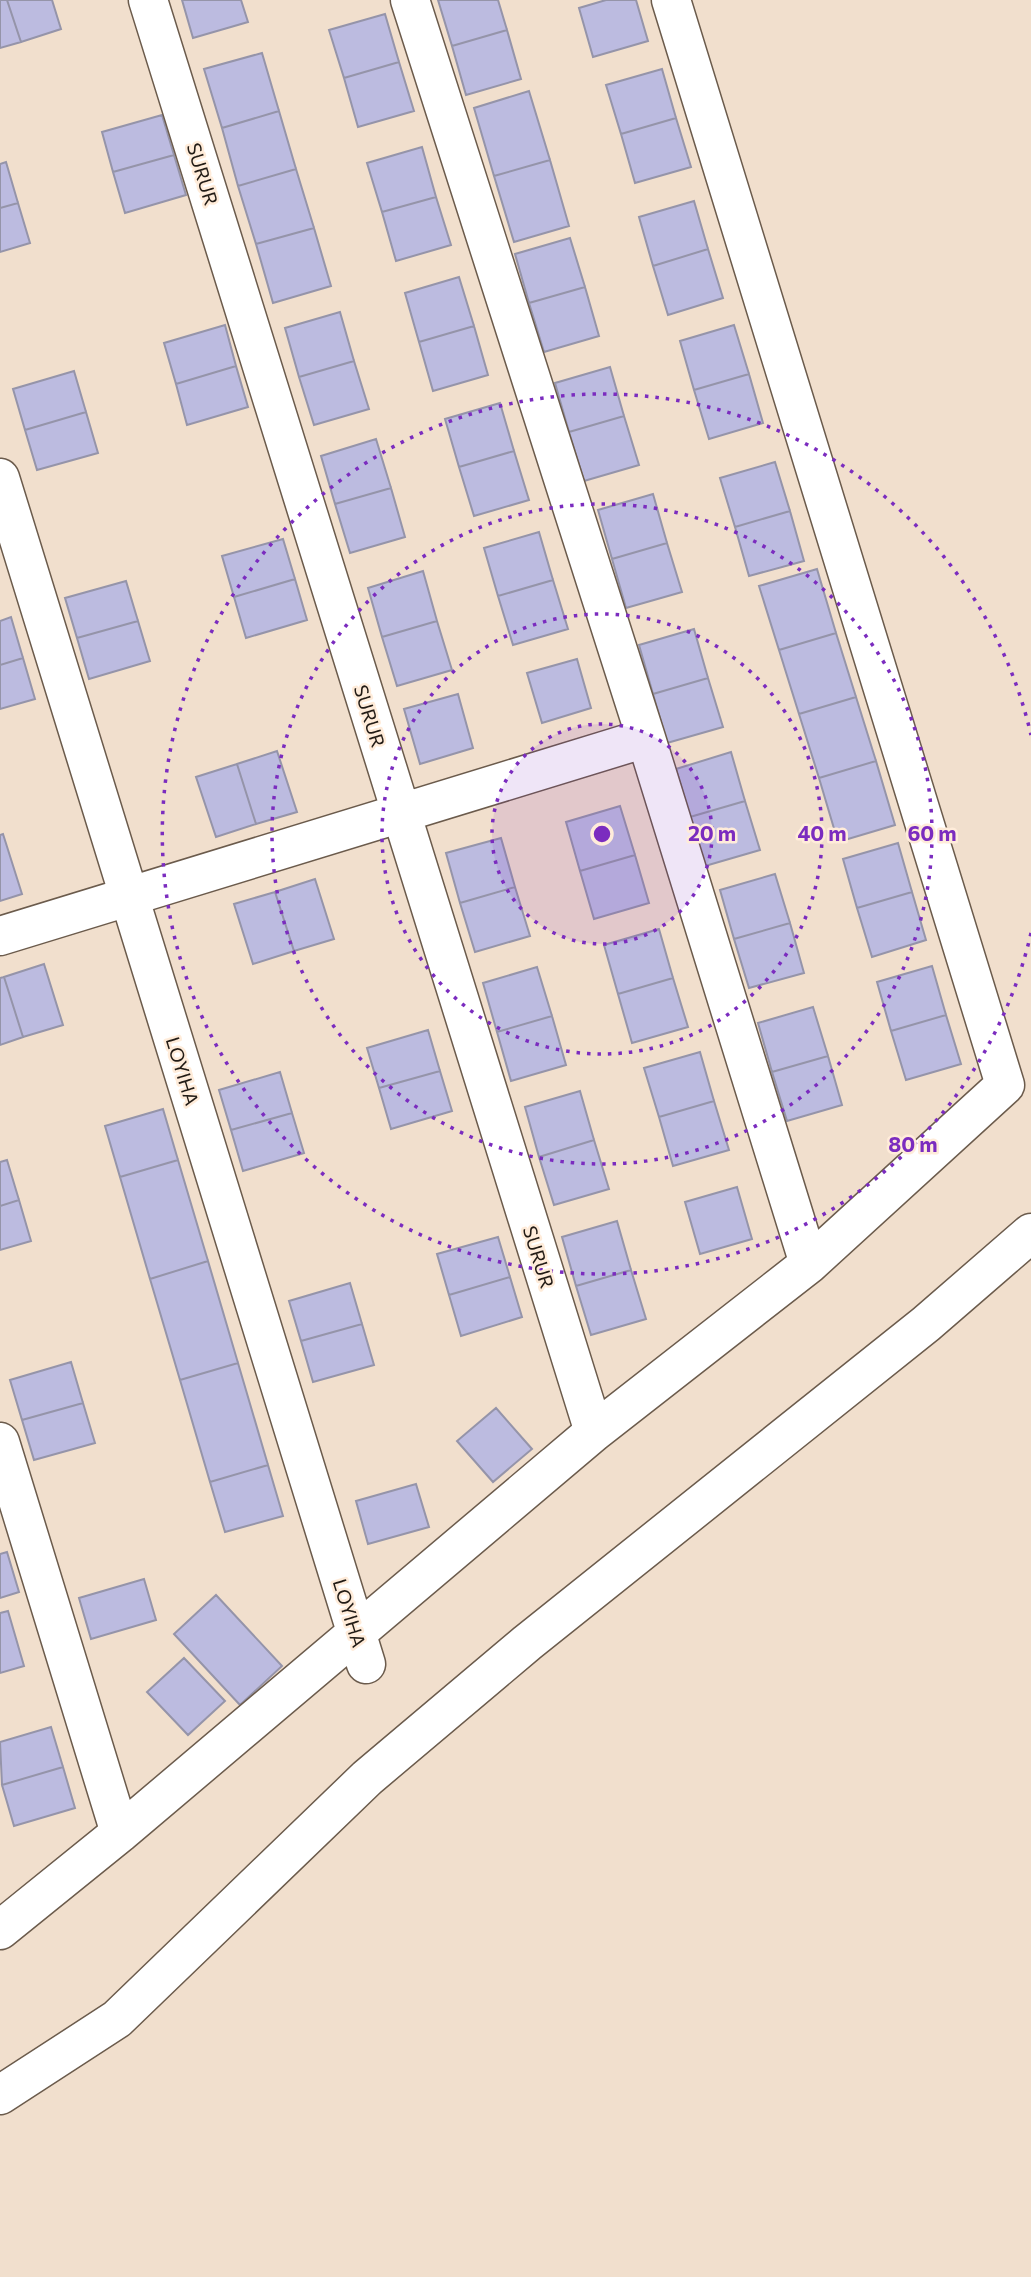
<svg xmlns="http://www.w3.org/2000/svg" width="1031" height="2277" font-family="Commissioner,sans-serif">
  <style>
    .building { fill: #bcbbe0; stroke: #9594a9; stroke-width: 2 }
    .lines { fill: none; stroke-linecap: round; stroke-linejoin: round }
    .minor-casing { stroke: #6b5b4c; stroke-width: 41 }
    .minor { stroke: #fff; stroke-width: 38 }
    .ring { fill: none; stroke: #7b2cbf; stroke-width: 3.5; stroke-dasharray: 3.5 7 }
    .labels { text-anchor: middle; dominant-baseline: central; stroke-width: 5; stroke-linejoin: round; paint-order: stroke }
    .street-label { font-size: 19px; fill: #221b15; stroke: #ffecda }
    .centre { fill: #7b2cbf; stroke: #ffecda; stroke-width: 3.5 }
    .ring-label { font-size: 21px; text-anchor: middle; font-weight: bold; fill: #7b2cbf; stroke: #ffecda; stroke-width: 5; stroke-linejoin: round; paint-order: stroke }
  </style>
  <rect width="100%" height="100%" fill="#f1dfcd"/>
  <path class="building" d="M0,0H7L21,42L0,48Z
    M7,0H52L61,29L21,42Z
    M182,0H241L248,22L193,38Z
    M438,0H498L507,30L452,46Z
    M606,0H636L648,41L593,57L579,8Z
    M385,14L399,62L344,78L329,30Z
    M507,30L521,79L466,95L452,46Z
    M262,53L279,111L222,128L204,69Z
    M399,62L414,111L358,127L344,78Z
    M662,69L676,118L621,134L606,85Z
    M529,91L550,160L494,176L474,108Z
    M279,111L296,169L238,186L222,128Z
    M162,115L174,155L113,172L102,132Z
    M676,118L691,167L635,183L621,134Z
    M422,147L436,197L382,212L367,163Z
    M174,155L186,195L125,213L113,172Z
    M550,160L569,226L514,242L494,176Z
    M6,162L18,203L0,208V164Z
    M296,169L314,228L256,244L238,186Z
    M436,197L451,245L396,261L382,212Z
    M694,201L708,249L653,266L639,217Z
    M18,203L30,243L0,252V208Z
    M314,228L331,286L273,303L256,244Z
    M570,238L585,287L529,303L515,254Z
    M708,249L723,298L668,315L653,266Z
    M459,277L474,326L419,342L405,293Z
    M585,287L599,336L544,352L529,303Z
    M340,312L354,361L299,377L285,328Z
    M225,325L236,366L176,384L164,343Z
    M734,325L749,374L694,390L680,341Z
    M474,326L488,375L433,391L419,342Z
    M354,361L369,409L314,425L299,377Z
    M236,366L248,407L187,425L176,384Z
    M610,367L624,416L569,432L555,383Z
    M74,371L86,412L25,430L13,389Z
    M749,374L763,423L709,439L694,390Z
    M500,403L514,451L459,467L445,419Z
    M86,412L98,453L37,470L25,430Z
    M624,416L639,465L584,481L569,432Z
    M376,439L391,488L335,504L321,456Z
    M514,451L529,500L474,516L459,467Z
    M775,462L790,511L735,527L720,478Z
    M391,488L405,537L350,553L335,504Z
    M653,494L667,543L612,559L598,510Z
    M790,511L804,561L749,576L735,527Z
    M539,532L553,580L498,596L484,548Z
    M283,539L295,579L234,597L222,556Z
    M667,543L682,592L626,608L612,559Z
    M817,569L836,633L779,650L759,586Z
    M423,571L437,621L382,637L368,588Z
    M295,579L307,620L246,638L234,597Z
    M553,580L568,629L513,645L498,596Z
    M126,581L138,621L77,638L65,598Z
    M11,617L23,658L0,665V621Z
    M138,621L150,661L89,679L77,638Z
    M437,621L452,670L397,686L382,637Z
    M694,629L708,678L653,694L639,645Z
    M836,633L856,697L799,714L779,650Z
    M23,658L35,699L0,709V665Z
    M577,659L591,708L542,723L527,673Z
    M708,678L723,727L667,743L653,694Z
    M458,694L473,748L420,764L404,709Z
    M856,697L876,761L819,778L799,714Z
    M277,751L297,812L256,824L237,764Z
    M731,752L745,801L690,817L676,769Z
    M876,761L895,825L838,842L819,778Z
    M237,764L256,824L216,837L196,777Z
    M745,801L760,850L705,866L690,817Z
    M620,806L635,855L580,871L566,822Z
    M3,834L22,894L0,901V835Z
    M501,838L515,887L460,903L446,853Z
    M898,843L912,892L857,908L843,859Z
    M635,855L649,903L594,919L580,871Z
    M775,874L790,923L734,939L720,890Z
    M315,879L334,939L294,951L275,892Z
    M515,887L530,936L475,952L460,903Z
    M275,892L294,951L253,964L234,904Z
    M912,892L926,940L872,957L857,908Z
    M790,923L804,973L749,988L734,939Z
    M659,929L673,978L618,994L604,945Z
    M44,964L63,1025L23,1037L4,977Z
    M932,966L946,1015L891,1031L877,982Z
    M537,967L552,1016L497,1032L483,983Z
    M4,977L23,1037L0,1045V978Z
    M673,978L688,1027L632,1043L618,994Z
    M813,1007L828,1056L772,1072L758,1023Z
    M946,1015L961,1064L906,1080L891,1031Z
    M552,1016L566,1065L511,1081L497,1032Z
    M428,1030L440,1071L379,1088L367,1048Z
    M700,1052L714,1101L659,1117L644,1068Z
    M828,1056L842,1105L787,1121L772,1072Z
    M440,1071L452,1111L391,1129L379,1088Z
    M280,1072L292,1113L231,1130L219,1090Z
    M580,1091L594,1140L539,1157L525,1107Z
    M714,1101L729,1150L673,1166L659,1117Z
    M163,1109L178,1160L120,1177L105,1126Z
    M292,1113L304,1153L243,1171L231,1130Z
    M594,1140L609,1189L554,1205L539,1157Z
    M7,1160L19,1200L0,1206V1162Z
    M178,1160L208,1261L150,1279L120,1177Z
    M737,1187L752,1239L700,1254L685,1202Z
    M19,1200L31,1241L0,1250V1206Z
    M617,1221L631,1270L576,1286L562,1237Z
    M498,1237L510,1277L449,1295L437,1254Z
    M208,1261L238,1363L180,1380L150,1279Z
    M631,1270L646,1319L591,1335L576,1286Z
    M510,1277L522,1317L461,1336L449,1295Z
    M350,1283L362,1324L301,1341L289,1301Z
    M362,1324L374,1365L313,1382L301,1341Z
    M71,1362L83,1403L22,1420L10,1380Z
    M238,1363L268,1465L210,1482L180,1380Z
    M83,1403L95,1443L34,1460L22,1420Z
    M496,1408L532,1449L493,1482L457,1441Z
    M268,1465L283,1516L225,1532L210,1482Z
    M416,1484L429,1527L368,1544L356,1501Z
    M7,1552L19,1592L0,1598V1554Z
    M144,1579L156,1620L91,1639L79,1598Z
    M216,1595L282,1666L240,1705L174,1634Z
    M8,1611L24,1666L0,1673V1613Z
    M184,1658L225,1701L188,1735L147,1692Z
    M51,1727L63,1767L2,1785L0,1742Z
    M63,1767L75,1808L14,1826L2,1785Z"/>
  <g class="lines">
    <defs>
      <path id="minor" d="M148,0L594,1432
        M410,0L646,738L809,1264
        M0,478L366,1664
        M0,936L646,738
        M0,1442L120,1833
        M0,1930L120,1833L594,1432L809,1264L1005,1085L671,0
        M0,2095L117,2019L367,1778L527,1643L926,1324L1031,1233"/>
    </defs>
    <use href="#minor" class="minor-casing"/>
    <use href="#minor" class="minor"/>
  </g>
  <circle cx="602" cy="834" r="110" fill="#7b2cbf" fill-opacity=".12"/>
  <g class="ring">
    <circle cx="602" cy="834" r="110"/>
    <circle cx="602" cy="834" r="220"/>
    <circle cx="602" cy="834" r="330"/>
    <path d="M1031 933A440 440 0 1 1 1031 735"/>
  </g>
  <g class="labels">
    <g class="street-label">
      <text transform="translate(203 174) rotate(73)">SURUR</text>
      <text transform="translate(370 716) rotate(73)">SURUR</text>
      <text transform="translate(183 1071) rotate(73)">LOYIHA</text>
      <text transform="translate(539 1257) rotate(73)">SURUR</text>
      <text transform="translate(350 1613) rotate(73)">LOYIHA</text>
    </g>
  </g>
  <circle cx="602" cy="834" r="10" class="centre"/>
  <g class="ring-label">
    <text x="712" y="841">20 m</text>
    <text x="822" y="841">40 m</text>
    <text x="932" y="841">60 m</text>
    <text x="913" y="1152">80 m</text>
  </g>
</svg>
